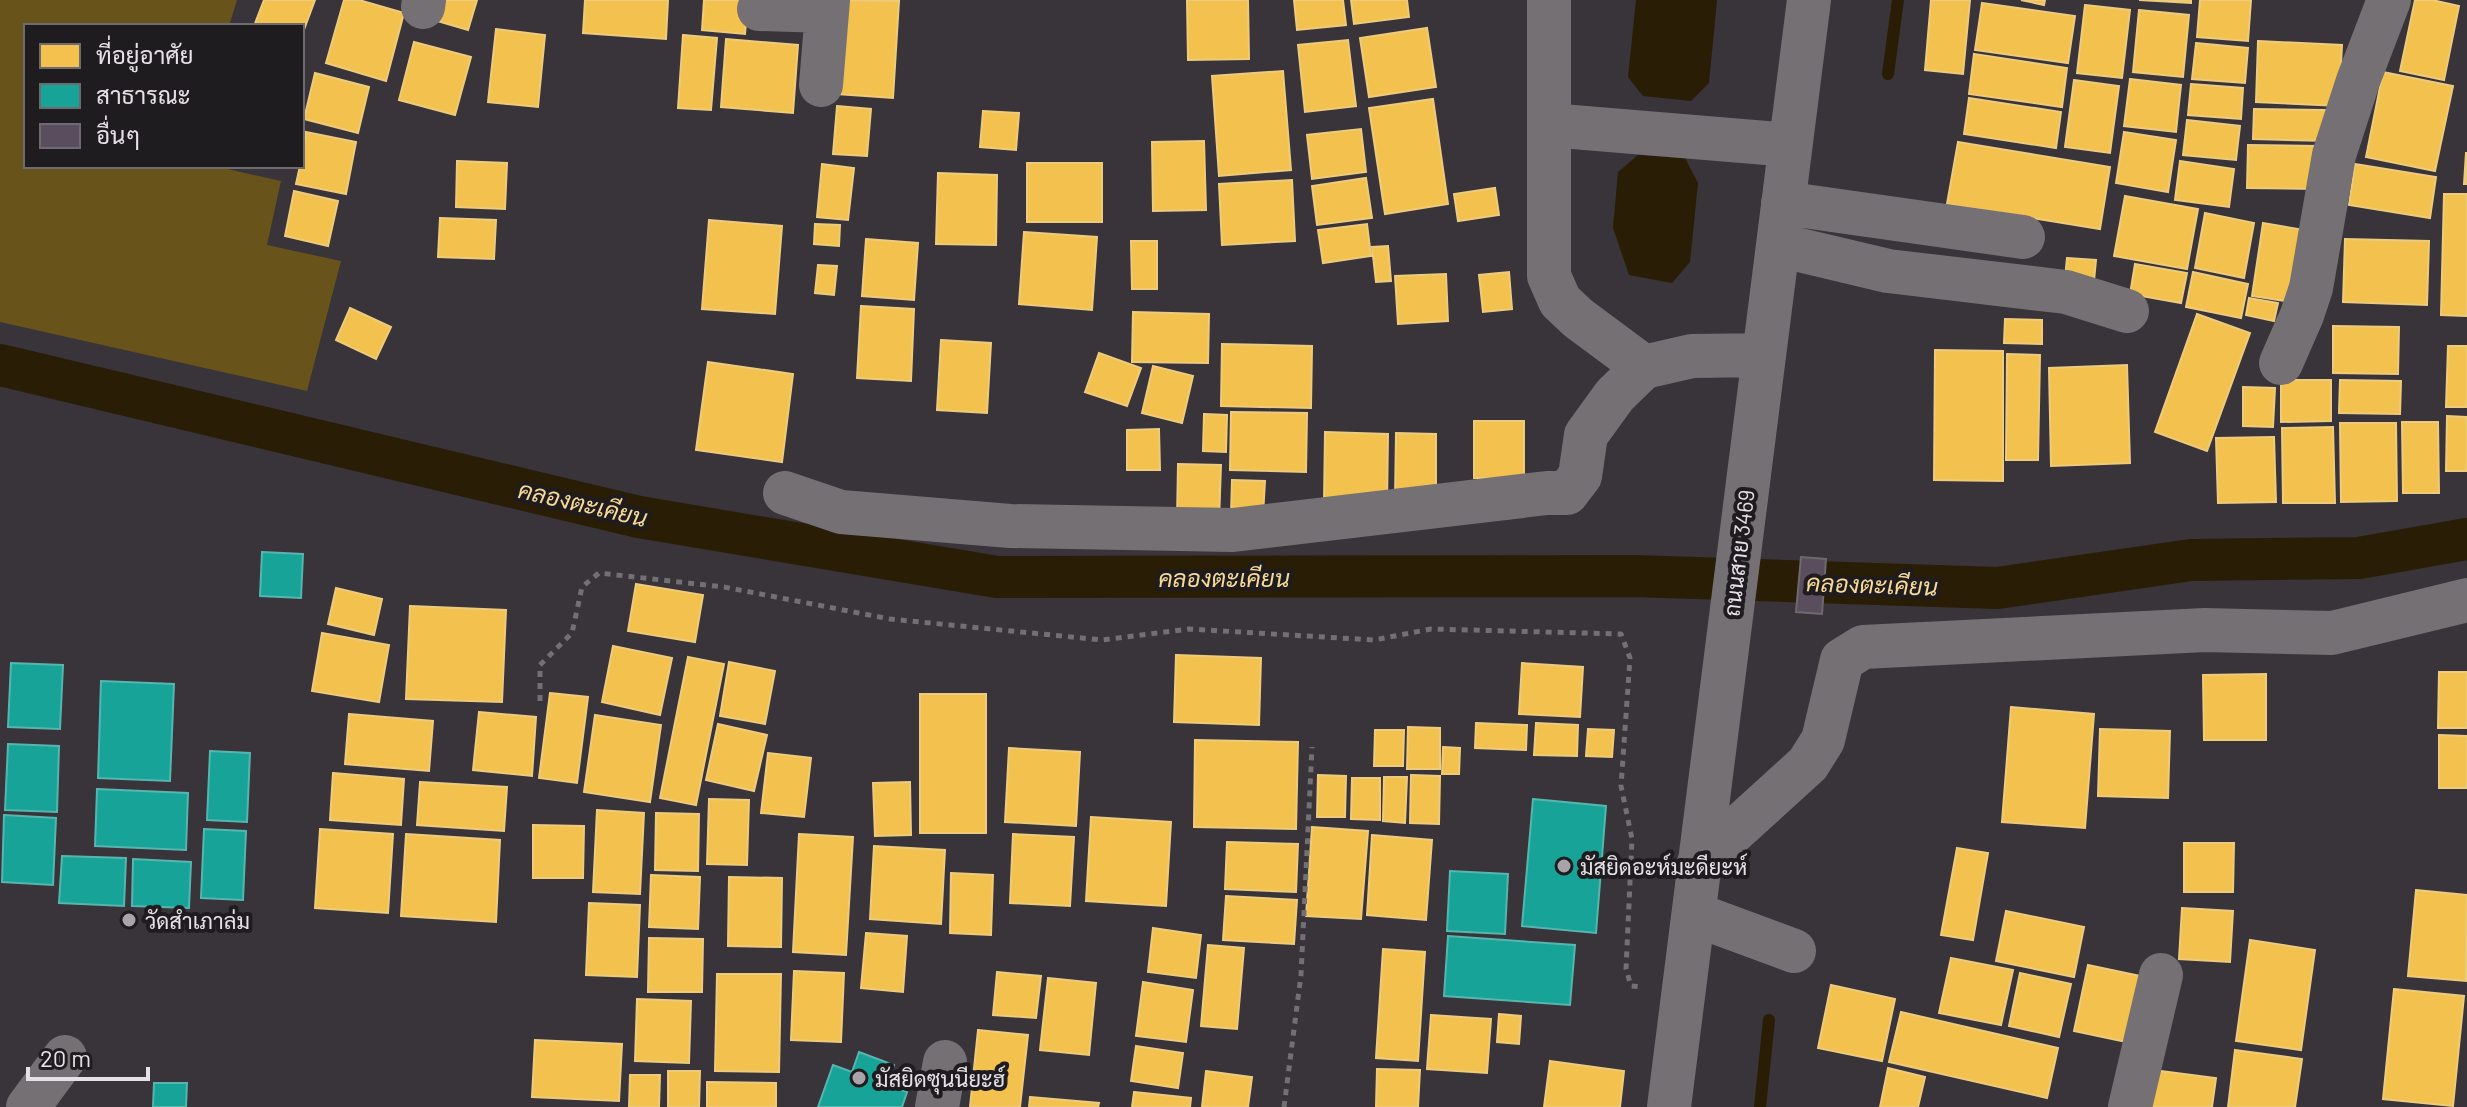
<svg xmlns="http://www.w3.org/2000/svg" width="2467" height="1107" font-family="Barlow,Sarabun,sans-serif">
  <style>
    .green { fill: #68531b }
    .water { fill: #291d05 }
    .homes { fill: #f2c14e; stroke: #eecb7c; stroke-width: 2 }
    .public { fill: #17a398; stroke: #55b6af; stroke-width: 2 }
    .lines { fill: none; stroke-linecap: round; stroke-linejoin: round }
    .stream { stroke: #291d05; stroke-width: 12 }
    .canal { stroke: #291d05; stroke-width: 42 }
    .building { fill: #5a4d5d; stroke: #6d696d; stroke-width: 2 }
    .path { stroke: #727072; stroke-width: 5; stroke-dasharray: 6 6; stroke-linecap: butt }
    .minor { stroke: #747074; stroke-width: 44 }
    .poi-dot { fill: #a8a4a9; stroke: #1f1c1f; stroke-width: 3 }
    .labels { text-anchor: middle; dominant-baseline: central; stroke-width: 8; stroke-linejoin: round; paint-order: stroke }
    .street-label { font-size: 22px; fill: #e5e1e6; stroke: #1f1c1f }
    .poi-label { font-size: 22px; fill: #e5e1e6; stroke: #1f1c1f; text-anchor: start }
    .water-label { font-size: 24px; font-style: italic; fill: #f7da96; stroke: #1f1c1f }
  </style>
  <rect width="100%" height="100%" fill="#383439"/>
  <path class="green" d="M0,0H237L229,26H26V166H214L281,181L267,245L341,261L307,391L0,322Z"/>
  <path class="water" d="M1636,0H1717L1709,83L1691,101L1643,96L1628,77Z
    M1638,155L1685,158L1698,183L1690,262L1672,283L1629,275L1613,228L1618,172Z"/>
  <path class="homes" d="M264,0H315L302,35V26H254Z
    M344,0H359L404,13L386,81L326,63Z
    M429,0H477L468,30L424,17Z
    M585,0H668L666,39L583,33Z
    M704,0H748L745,34L702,30Z
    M843,0L899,1L893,98L837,94Z
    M1187,0H1248L1249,59L1188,60Z
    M1294,0H1343L1346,25L1297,30Z
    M1351,0H1407L1409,17L1354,24Z
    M1931,0H1970L1963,74L1925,70Z
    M2021,0H2045L2044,5Z
    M2139,0H2191V3Z
    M2200,0H2251L2248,41L2197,37Z
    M2415,0H2432L2459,6L2444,80L2400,71Z
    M1982,3L2075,16L2068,63L1975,50Z
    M2085,5L2130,10L2122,78L2077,73Z
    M2139,10L2189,15L2183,77L2133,72Z
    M1427,28L1436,87L1369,97L1360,38Z
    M496,29L545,35L538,107L488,102Z
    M683,35L717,38L711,110L678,108Z
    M726,39L798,45L793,113L721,107Z
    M1348,40L1356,106L1305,112L1298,45Z
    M2258,41L2342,45L2339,106L2256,102Z
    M414,42L471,57L455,115L399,100Z
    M2196,43L2248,48L2245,83L2192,79Z
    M1974,54L2067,68L2062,107L1969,94Z
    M1283,71L1291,170L1219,176L1212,76Z
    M2383,72L2453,86L2435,171L2366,157Z
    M315,73L369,87L358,133L304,119Z
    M2130,79L2181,85L2176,132L2124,126Z
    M2074,80L2119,86L2110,153L2065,147Z
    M2191,84L2243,88L2241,119L2188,115Z
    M1969,98L2061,112L2056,148L1964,134Z
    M1433,99L1448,204L1385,214L1369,108Z
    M837,106L871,109L867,156L833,154Z
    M2254,109L2326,110V141L2253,139Z
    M983,111L1019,113L1016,150L980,147Z
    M2187,120L2240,126L2236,160L2183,155Z
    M1361,129L1366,172L1312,179L1307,135Z
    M306,132L356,142L346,194L296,184L300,166H302Z
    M2124,132L2176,140L2168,192L2116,183Z
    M1204,141L1206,210L1153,211L1152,142Z
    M1958,142L2110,167L2100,229L1947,204Z
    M2248,145L2318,146L2317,189L2247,188Z
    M2466,153H2467V184H2464Z
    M457,161L507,163L505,209L456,207Z
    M2180,161L2234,169L2229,207L2175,200Z
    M1027,163H1102V222H1027Z
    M822,164L854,168L848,220L817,217Z
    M2355,164L2436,177L2430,218L2349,205Z
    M938,173L997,175L996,245L936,244Z
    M1366,178L1372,218L1317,225L1312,186Z
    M1292,180L1295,241L1222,245L1219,184Z
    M1495,188L1499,215L1458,221L1454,194Z
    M294,191L338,201L328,246L285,236Z
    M2444,194H2467V316L2441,315Z
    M2125,196L2198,209L2187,269L2114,256Z
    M2205,213L2254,223L2244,278L2195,268Z
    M440,218L496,220L494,259L438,257Z
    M709,220L782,226L775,314L702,309Z
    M2263,223L2316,232L2305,304L2252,296Z
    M815,224L840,225L839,246L814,244Z
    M1367,224L1371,256L1323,263L1318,230Z
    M1024,232L1097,237L1092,310L1019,304Z
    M866,239L918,243L914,300L862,296Z
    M2345,239L2429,241L2427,305L2343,302Z
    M1131,241H1157V289H1132Z
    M1388,246L1391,281L1376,282L1372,247Z
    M2067,258L2096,260L2094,281L2065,278Z
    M2135,264L2187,273L2181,303L2130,294Z
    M818,265L837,266L834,295L815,293Z
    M1509,272L1512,309L1483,312L1479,275Z
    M2193,272L2248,284L2241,318L2186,307Z
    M1446,274L1448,321L1398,324L1395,276Z
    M2249,298L2278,303L2274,321L2246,315Z
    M861,306L914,309L911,381L857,378Z
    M350,308L391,327L376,359L336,340Z
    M1133,312L1209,314L1208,363L1132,362Z
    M2197,314L2250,333L2207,451L2155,432Z
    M2005,319L2042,320V344L2004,343Z
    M2333,326L2399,327L2398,374L2333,373Z
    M941,340L991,343L987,413L937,410Z
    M1222,344L1312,346L1311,408L1221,406Z
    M2448,346H2467V407H2446Z
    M1935,350L2003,351V481L1934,480Z
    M1099,353L1141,368L1127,406L1085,392Z
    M2007,354L2040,355L2038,460H2006Z
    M708,362L793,374L782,462L696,450Z
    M2127,365L2130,463L2051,466L2049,368Z
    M1153,366L1193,376L1182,423L1142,413Z
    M2281,380H2331V421L2281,422Z
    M2340,380L2401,381L2400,414L2339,413Z
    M2243,387L2275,388L2273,427L2243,426Z
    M1231,412L1307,413L1306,472L1230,470Z
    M1204,414L1227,415L1226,452L1203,451Z
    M2447,416L2467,417V471H2446Z
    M1474,421H1524V478H1474Z
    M2402,422H2438L2439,493H2403Z
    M2340,423H2396L2397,501L2341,502Z
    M2333,427L2335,503H2283L2282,428Z
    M1159,429L1160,470H1127V430Z
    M1325,432L1388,434L1387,504L1324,503Z
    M1396,433L1436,434V500H1395Z
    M2274,437L2276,502L2218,503L2216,438Z
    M1178,464L1221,465L1219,522L1177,521Z
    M1232,480L1265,481L1263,515L1231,514Z
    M636,584L703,595L695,642L628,631Z
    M336,588L382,599L374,635L328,624Z
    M410,606L506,610L502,702L406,699Z
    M322,633L389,645L379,702L312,691Z
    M613,646L672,658L660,715L602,702Z
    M1176,655L1261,658L1259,725L1174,722Z
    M688,657L724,664L696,805L660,798Z
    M729,662L775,671L765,724L720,716Z
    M1522,663L1583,667L1580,717L1519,714Z
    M2439,672H2467V728H2438Z
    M2266,674V740H2204L2203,675Z
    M550,693L588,697L577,783L539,778Z
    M920,694H986V833H920Z
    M2011,707L2094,714L2085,828L2002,822Z
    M479,712L536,717L532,776L473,770Z
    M349,714L433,721L429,771L345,764Z
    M595,715L661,725L650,802L584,792Z
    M1476,723L1527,725L1526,750L1475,748Z
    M1536,723L1578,725L1577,756L1534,755Z
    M718,724L767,735L754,791L706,780Z
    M1408,727L1440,728V769H1407Z
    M1588,729L1614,730L1612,757L1586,756Z
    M2100,729L2170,731L2168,798L2098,796Z
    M1375,730H1404L1403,766H1374Z
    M2439,735L2467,736V788H2439Z
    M1195,740L1298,742L1296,829L1194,827Z
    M1443,747L1460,748L1459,774H1442Z
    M1009,748L1080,752L1076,826L1005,822Z
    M768,753L811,758L804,817L761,813Z
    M333,773L404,779L401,825L330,820Z
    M1318,775L1346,776L1345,817H1317Z
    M1411,775L1440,776L1439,824L1410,823Z
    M1384,777H1407L1405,823L1383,821Z
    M1352,778H1380V820L1351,819Z
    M420,782L507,787L504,831L417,825Z
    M910,782L911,835L875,836L873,783Z
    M709,799L749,800L747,865L707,864Z
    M597,810L644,813L640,894L593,892Z
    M656,813L699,814L698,871L655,870Z
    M1091,817L1171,822L1166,906L1086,901Z
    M533,825L584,826L583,878H533Z
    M1312,827L1368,831L1361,919L1306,916Z
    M320,829L393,834L388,913L315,908Z
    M406,834L500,840L496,922L401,916Z
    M799,834L853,837L846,955L793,952Z
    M1013,834L1074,837L1070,906L1010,903Z
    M1372,835L1432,840L1426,920L1367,915Z
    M1227,842L1298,844L1296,892L1225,889Z
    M2184,843H2234L2233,892H2184Z
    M874,846L945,850L941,924L870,919Z
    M1957,848L1988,853L1973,940L1941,935Z
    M951,873L993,875L991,935L950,933Z
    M651,875L700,877L698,929L649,927Z
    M729,877L782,878L781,947L728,946Z
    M2416,890L2467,895L2466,981L2408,976Z
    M1226,896L1297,900L1294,944L1223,940Z
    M589,903L640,905L637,977L586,975Z
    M2182,908L2233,911L2230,962L2179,959Z
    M2006,911L2084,927L2074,977L1996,961Z
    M1153,928L1201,935L1196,978L1148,972Z
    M866,933L907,936L903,992L861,988Z
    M649,938L703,939L702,992H648Z
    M2250,940L2315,950L2301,1050L2236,1041Z
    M1208,945L1244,948L1237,1029L1201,1026Z
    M1383,949L1425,952L1418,1061L1376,1058Z
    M1951,958L2013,970L2001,1025L1939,1013Z
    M2088,965L2150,978L2136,1044L2074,1031Z
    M794,971L844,973L841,1042L791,1040Z
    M997,972L1041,976L1036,1018L993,1015Z
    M2020,973L2071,984L2059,1037L2009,1026Z
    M717,974H781L779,1072L715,1071Z
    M1048,978L1096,983L1089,1055L1040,1050Z
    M1143,982L1193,990L1186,1042L1136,1036Z
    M1831,985L1895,999L1882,1061L1818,1048Z
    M2394,989L2464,996L2453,1106L2383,1099Z
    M637,999L691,1001L689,1063L635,1061Z
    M1901,1012L2058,1048L2047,1098L1889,1062Z
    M1499,1014L1521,1016L1519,1044L1497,1042Z
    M1431,1015L1491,1019L1487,1073L1427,1069Z
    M978,1030L1028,1035L1020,1107H970Z
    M535,1040L622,1044L619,1101L532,1097Z
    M1136,1046L1183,1053L1178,1088L1131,1081Z
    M2235,1050L2302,1059L2295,1107H2228Z
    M1550,1061L1624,1071L1620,1107H1544Z
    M1888,1068L1925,1077L1918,1107H1880Z
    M1377,1069L1420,1070L1418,1107H1376Z
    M2153,1070L2216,1078L2212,1107H2148Z
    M668,1071H700L699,1107H668Z
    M1206,1071L1252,1077L1248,1107H1202Z
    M630,1075H660L659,1107H629Z
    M707,1082L776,1083V1107H707Z
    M1134,1092L1191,1098L1190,1107H1132Z
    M1030,1097L1099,1103L1098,1107H1029Z"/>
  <path class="public" d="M262,552L303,554L301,598L260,596Z
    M11,663L63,665L60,729L8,727Z
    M101,681L174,684L170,781L98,778Z
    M8,744L59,746L57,812L5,810Z
    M210,751L250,753L247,822L207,820Z
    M97,789L188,793L186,850L95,846Z
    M1533,799L1606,806L1596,933L1522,926Z
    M4,815L56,818L53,885L2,882Z
    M204,829L246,831L243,900L201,898Z
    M62,856L126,858L124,906L59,903Z
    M133,859L191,862L189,908L132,906Z
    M1450,871L1508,874L1505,934L1447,931Z
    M1448,936L1575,945L1570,1005L1444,996Z
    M859,1052L894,1065L887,1085L907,1092L902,1107H818L833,1065L852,1072Z
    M154,1083H187L186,1107H153Z"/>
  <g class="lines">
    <path class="stream" d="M1888,74L1898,0
      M1760,1107L1769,1020"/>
    <path class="canal" d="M0,365L639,517L997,577L1634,576L1997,588L2191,560L2359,558L2467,539"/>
  </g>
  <path class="building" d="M1801,557L1826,559L1822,614L1796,612Z"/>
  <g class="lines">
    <path class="path" d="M540,701V665L572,633L582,587L599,573L724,587L890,619L1102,640L1189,629L1374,640L1431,629L1621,634L1630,658L1621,786L1632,839L1626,969L1631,986L1642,987
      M1284,1107L1301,975L1312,747"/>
    <path class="minor" d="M1549,0V276L1560,301L1578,318L1644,367
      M423,7L424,0
      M759,9L827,11
      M821,85L828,0
      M1549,125L1790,145
      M1783,203L2023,237
      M1778,245L1888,271L2066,292L2127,311
      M2281,363L2302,315L2311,288L2334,155L2358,81L2389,0
      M785,493L841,512L1010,526L1233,530L1547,493H1567L1580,476L1586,435L1615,395L1644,367L1692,356L1763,355
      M1699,863L1808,764L1823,740L1842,660L1863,647L2205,630L2332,633L2467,600
      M1694,914L1794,951
      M28,1107L65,1057
      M937,1107L945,1062
      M1669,1107L1809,0
      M2130,1107L2161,975"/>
  </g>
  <g class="poi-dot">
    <circle cx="1564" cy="866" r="8"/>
    <circle cx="129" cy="920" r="8"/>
    <circle cx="859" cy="1078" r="8"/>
  </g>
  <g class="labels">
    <g class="street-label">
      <text transform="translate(1738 553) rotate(-83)">ถนนสาย 3469</text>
    </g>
    <g class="poi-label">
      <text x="1580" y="866">มัสยิดอะห์มะดียะห์</text>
      <text x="145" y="920">วัดสำเภาล่ม</text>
      <text x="875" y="1078">มัสยิดซุนนียะฮ์</text>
    </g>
    <g class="water-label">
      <text transform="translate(583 503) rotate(13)">คลองตะเคียน</text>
      <text x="1224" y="577">คลองตะเคียน</text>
      <text transform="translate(1872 584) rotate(2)">คลองตะเคียน</text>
    </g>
  </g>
  <rect x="24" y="24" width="280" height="144" fill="#1f1c1f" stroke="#6e6b6f" stroke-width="2"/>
  <rect x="40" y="44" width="40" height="24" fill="#f2c14e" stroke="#6e6b6f" stroke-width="2"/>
  <text x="96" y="64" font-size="24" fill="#e5e1e6">ที่อยู่อาศัย</text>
  <rect x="40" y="84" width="40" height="24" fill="#17a398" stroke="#6e6b6f" stroke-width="2"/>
  <text x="96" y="104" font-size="24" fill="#e5e1e6">สาธารณะ</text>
  <rect x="40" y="124" width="40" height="24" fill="#5a4d5d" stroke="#6e6b6f" stroke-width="2"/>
  <text x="96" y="144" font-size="24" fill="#e5e1e6">อื่นๆ</text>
  <path d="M28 1067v12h120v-12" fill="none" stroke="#e5e1e6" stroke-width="4"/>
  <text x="40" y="1067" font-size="24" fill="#e5e1e6" stroke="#1f1c1f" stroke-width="6" paint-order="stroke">20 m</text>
</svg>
